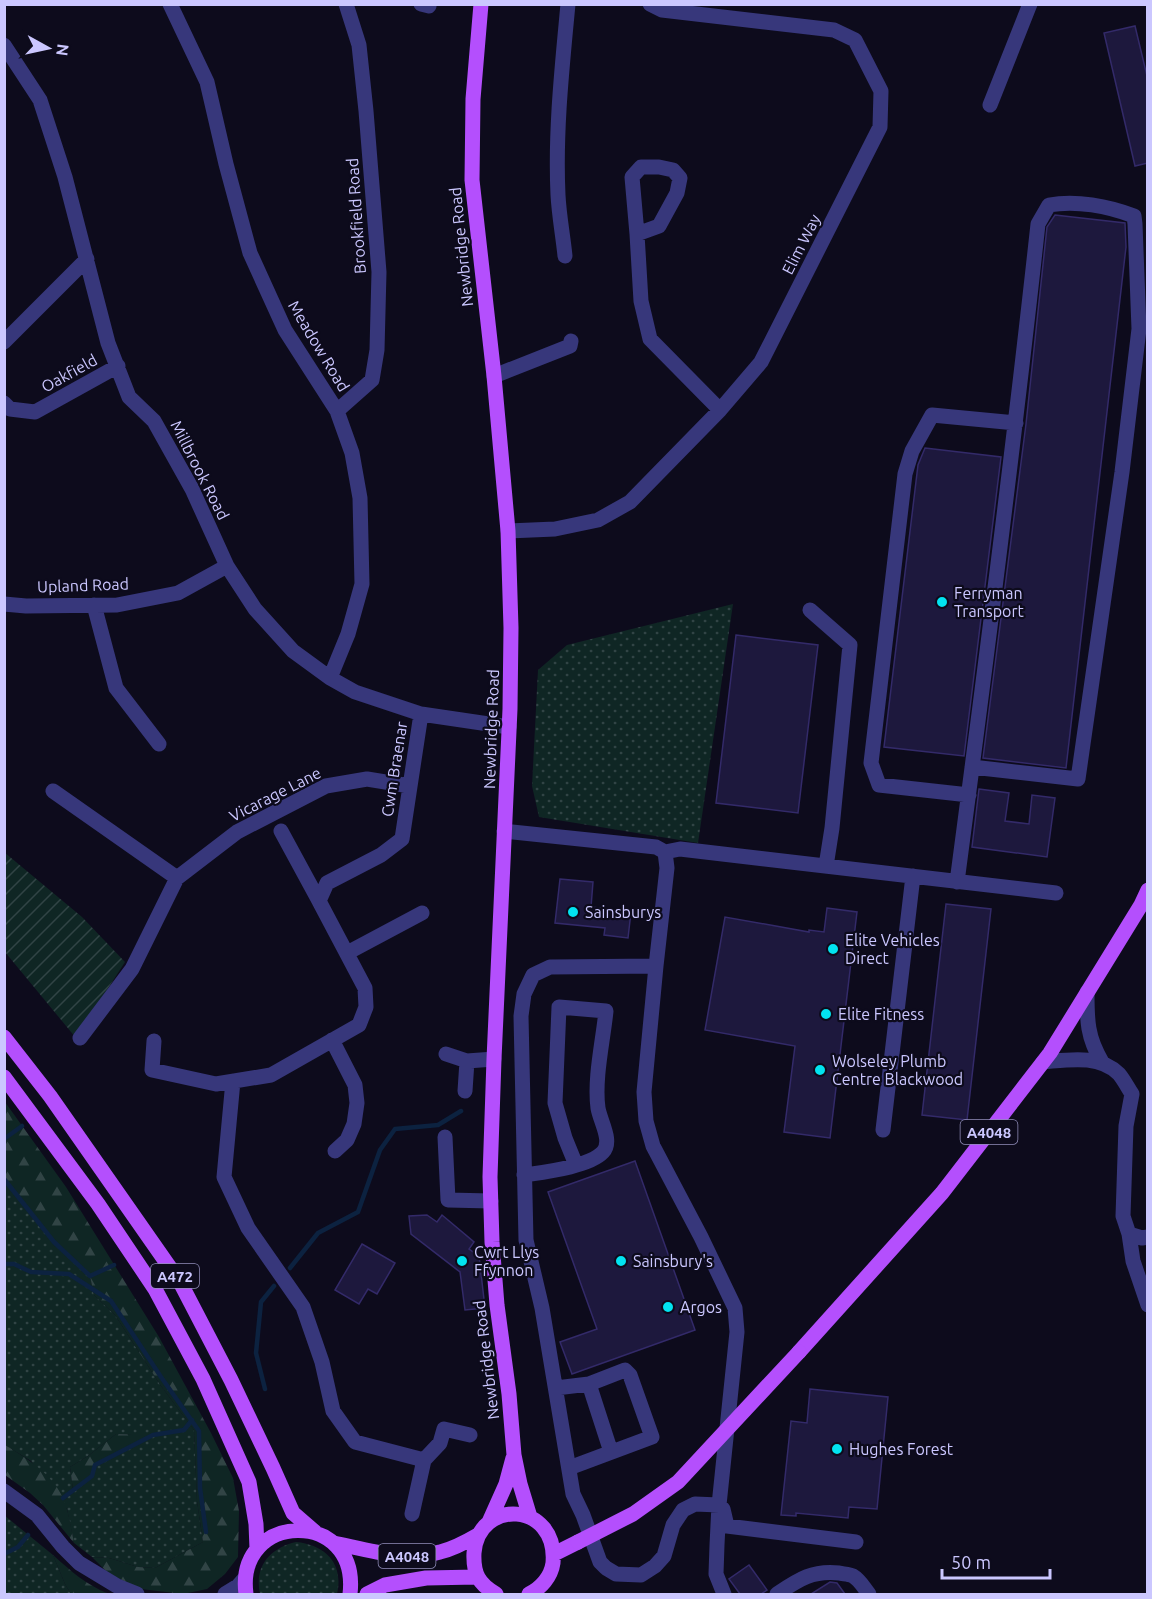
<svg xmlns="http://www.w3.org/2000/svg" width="1152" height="1599" font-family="Ubuntu,sans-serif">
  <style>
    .grass { fill: url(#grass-dots); fill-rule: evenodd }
    .forest { fill: url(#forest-firs) }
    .garden { fill: url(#garden-furrows) }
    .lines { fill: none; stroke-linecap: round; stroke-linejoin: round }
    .stream { stroke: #0c2240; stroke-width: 4.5 }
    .building { fill: #1d183d; stroke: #332a69; stroke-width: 1.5 }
    .minor { stroke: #37377b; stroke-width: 15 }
    .major { stroke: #b44ffd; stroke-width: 15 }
    .major-bridge { stroke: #b44ffd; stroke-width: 15 }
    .poi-dot { fill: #02e3f0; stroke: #0d0b1c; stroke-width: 2 }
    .labels { text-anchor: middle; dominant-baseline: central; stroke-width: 4.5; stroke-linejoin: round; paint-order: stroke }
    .shield { fill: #0d0b1c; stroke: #928fbb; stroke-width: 1.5 }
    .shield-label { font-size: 15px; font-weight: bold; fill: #cbc7ff }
    .street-label { font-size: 16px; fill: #cbc7ff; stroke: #0d0b1c }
    .poi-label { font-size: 16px; fill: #cbc7ff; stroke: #0d0b1c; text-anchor: start }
  </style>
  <defs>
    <pattern id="grass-dots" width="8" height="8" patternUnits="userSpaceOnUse" patternTransform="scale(1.5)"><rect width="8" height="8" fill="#0f2624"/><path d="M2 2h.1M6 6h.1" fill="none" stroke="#314445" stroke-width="1.8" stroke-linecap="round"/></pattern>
    <pattern id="forest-firs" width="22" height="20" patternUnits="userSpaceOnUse" patternTransform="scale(1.5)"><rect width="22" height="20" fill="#0f2624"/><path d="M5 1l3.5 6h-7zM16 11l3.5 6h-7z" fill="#314445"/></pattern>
    <pattern id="garden-furrows" width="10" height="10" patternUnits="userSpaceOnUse" patternTransform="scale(1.5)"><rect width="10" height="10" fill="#0f2624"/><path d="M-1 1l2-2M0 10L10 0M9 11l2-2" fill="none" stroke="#314445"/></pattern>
  </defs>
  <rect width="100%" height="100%" fill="#0d0b1c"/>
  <path class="grass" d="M733,604L698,843L539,817L532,786L538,670L567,645Z
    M4,1179L54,1242L90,1276L94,1295L115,1315L161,1386L194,1430L197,1501L203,1542L155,1568L138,1567L109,1558L92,1557L74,1543L67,1509L31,1461L5,1445ZM116,1434L151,1436L95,1465L73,1490L70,1467L88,1456Z
    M4,1515L53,1555L65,1584L71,1594H5Z
    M296,1542C326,1545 344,1564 337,1594H260C254,1566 270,1548 296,1542Z"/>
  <path class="forest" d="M5,1102L66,1187L159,1337L211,1433L233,1478L239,1511L238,1557L225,1574L207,1589L183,1594L141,1589L109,1574L92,1557L109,1558L138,1567L155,1568L203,1542L197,1501L194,1430L161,1386L115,1315L94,1295L90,1276L54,1242L5,1179Z
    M116,1434L153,1435L95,1465L92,1476L73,1490L70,1467L88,1456Z
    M5,1445C27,1458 52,1474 63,1498C69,1512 71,1528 74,1543L43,1505L30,1493L5,1475Z
    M53,1555C72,1572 85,1584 109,1594H71L65,1584Z"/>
  <path class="garden" d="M4,852L82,917L125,962L76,1038L5,952Z"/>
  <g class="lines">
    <path class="stream" d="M4,1139L22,1126
      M4,1179L54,1242L90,1276L114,1265
      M4,1264H14L31,1272L69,1274L111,1301L161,1377L199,1431L200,1488L206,1532
      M290,1268L318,1233L358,1212L380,1150L395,1129L438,1125L461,1111
      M265,1389L256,1353L261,1302L274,1286
      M63,1498L92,1476L95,1465L153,1435L184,1430L192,1420
      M4,1554L18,1547L28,1535"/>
  </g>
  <path class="building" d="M1135,26L1148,80V163L1135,166L1104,33Z
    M1055,215L1125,223L1126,247L1066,768L983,758L1026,424L1047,227Z
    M925,448L1001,457L964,756L884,747L918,465Z
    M736,635L818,645L798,813L716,803Z
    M979,789L1009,793L1005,821L1029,824L1032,795L1055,798L1047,857L972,847Z
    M560,879L593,882L591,907L631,912L628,938L604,935L605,928L555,923Z
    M946,904L991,909L967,1120L922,1115Z
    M827,908L857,912L830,1138L784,1132L795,1046L705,1030L725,917L809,932V930L824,932Z
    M635,1161L695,1330L572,1374L560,1342L597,1329L548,1192Z
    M427,1215L437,1222L442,1215L474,1242L469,1249L479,1256L485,1308L465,1310L460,1272L411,1234L409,1216Z
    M362,1244L395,1263L377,1294L368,1289L359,1304L335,1290Z
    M810,1389L888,1397L877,1509L849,1507L848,1518L796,1513V1516L781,1515L791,1421L807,1423Z
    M749,1565L767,1590L761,1594H740L729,1579Z
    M830,1582L837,1583L845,1594H811Z"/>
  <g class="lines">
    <path class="minor" d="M170,4L207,82L226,164L250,253L285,330L337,411L352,453L360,498L362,584L348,634L330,678
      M421,4L429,6
      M4,45L40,100L65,177L108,343L129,397L154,421L192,489L227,566L255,609L293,651L330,678L355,692L421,714L509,727
      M990,105L1030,4
      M637,234L659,226L677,193L680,178L673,170L659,167H641L632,177L637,234L641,301L650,339L720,410
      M565,256C563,236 559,215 558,195C555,132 562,68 568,4
      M4,342L87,259
      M494,376L570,346L571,341
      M4,403L10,409L35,412L118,366
      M337,411L372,380L377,350L379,272L366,111L359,45L346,4
      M508,531L555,529L598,520L630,502L720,410L761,362L880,127L881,91L855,40L834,30L662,10L650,4
      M4,604L26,606L117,605L178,593L227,566
      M94,605L116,688L159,744
      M810,610L850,645L832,828L826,866
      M53,791L177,878
      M969,795L879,785L871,763L905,474L912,451L932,415L1016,423
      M281,831L319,901
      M504,831L656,847L665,852L667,868L656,966L644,1092L646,1121L653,1146L701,1237L735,1308L737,1332L719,1505L717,1545L716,1574L724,1594
      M665,852L680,849L1056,893
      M957,882C986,663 1014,444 1038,224L1049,205C1076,200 1108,206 1134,216L1135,224L1139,329L1122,472L1078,779L972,767
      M347,953L422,913
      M656,966L550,967L533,975L524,994L521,1016L526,1240L542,1308L573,1494L583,1515L600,1562L606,1568L616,1574L641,1575L655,1566L664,1556L673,1525L683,1510L695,1504L719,1505L723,1509L727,1526L856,1542
      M1087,992C1087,1020 1087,1037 1102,1062
      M80,1038L132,969L177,878L237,832L326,786L367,779L410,786
      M332,1040L355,1085L357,1103L354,1124L347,1140L335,1151
      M154,1041L152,1070L216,1084L271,1075L359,1025L366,1007L365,988L319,901L327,883L381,855L402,839L421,714
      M446,1054L467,1061L494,1059
      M1043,1062C1068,1060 1099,1054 1119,1074C1124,1080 1128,1088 1132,1094L1126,1126L1123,1216L1129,1234L1133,1261L1148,1305
      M233,1081L224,1177L248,1228L303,1307L322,1362L333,1411L355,1442L424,1460L412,1514
      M465,1091L467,1061
      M883,1130L913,876
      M445,1137L448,1200L491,1201
      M524,1175C544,1172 589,1167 603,1152C613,1141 600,1121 598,1108C594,1079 603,1041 606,1011L559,1007L555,1103L565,1138L576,1165
      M1129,1234L1142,1238L1148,1237
      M589,1384L611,1452
      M556,1388L589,1384L625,1370L630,1375L652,1437L569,1468
      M424,1460L440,1443L444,1429L470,1435
      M4,1491L37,1515L63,1547L79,1563L117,1586L137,1594
      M225,1594L238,1586L245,1578
      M777,1594C798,1580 812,1570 839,1573C843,1574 849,1574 853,1576C860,1580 864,1588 869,1594"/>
    <path class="major" d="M481,4L473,99L472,180L494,376L508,531L511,628L510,709L494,1059L490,1177L492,1242L497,1305L509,1394L514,1455L520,1484L530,1517
      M4,1037L50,1096L180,1282L231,1380L273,1468L293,1513L315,1532
      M4,1077L98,1204L155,1289L203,1379L249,1482L256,1524L257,1549
      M799,1352L942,1193L1050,1053L1141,905L1148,890
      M489,1522L506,1484L513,1458
      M334,1543C368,1550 405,1562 440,1552C453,1549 466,1542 478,1535
      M554,1554L578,1542
      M246,1594C235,1511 360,1508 350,1594
      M367,1594L385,1585L426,1578L477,1577
      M496,1594C479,1584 473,1574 474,1553C478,1498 558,1501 553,1563C551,1577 541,1588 529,1594"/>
    <path class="major-bridge" d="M578,1542L633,1514L678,1482L799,1352"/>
  </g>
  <g class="poi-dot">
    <circle cx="942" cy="602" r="6"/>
    <circle cx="573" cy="912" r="6"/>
    <circle cx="833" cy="949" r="6"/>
    <circle cx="826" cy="1014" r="6"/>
    <circle cx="820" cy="1070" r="6"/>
    <circle cx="462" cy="1261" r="6"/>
    <circle cx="621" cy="1261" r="6"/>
    <circle cx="668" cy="1307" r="6"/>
    <circle cx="837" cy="1449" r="6"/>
  </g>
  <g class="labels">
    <g class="shield">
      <rect x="960.5" y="1120" width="57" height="24" rx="4.5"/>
      <rect x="151" y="1264" width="48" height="24" rx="4.5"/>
      <rect x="378.5" y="1544" width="57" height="24" rx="4.5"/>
    </g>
    <g class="shield-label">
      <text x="989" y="1132">A4048</text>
      <text x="175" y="1276">A472</text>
      <text x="407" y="1556">A4048</text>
    </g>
    <g class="street-label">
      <text transform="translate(356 216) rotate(-94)">Brookfield Road</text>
      <text transform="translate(801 244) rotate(-63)">Elim Way</text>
      <text transform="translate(461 247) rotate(-96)">Newbridge Road</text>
      <text transform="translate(319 346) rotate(59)">Meadow Road</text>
      <text transform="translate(69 373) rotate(-29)">Oakfield</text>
      <text transform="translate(200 470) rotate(63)">Millbrook Road</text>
      <text transform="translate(83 585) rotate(-2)">Upland Road</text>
      <text transform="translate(491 729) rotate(-88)">Newbridge Road</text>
      <text transform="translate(394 769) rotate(-81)">Cwm Braenar</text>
      <text transform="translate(275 794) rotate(-27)">Vicarage Lane</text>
      <text transform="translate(486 1360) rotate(-97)">Newbridge Road</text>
    </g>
    <g class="poi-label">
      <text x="954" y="593">Ferryman<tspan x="954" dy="18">Transport</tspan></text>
      <text x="585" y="912">Sainsburys</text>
      <text x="845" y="940">Elite Vehicles<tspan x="845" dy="18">Direct</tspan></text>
      <text x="838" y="1014">Elite Fitness</text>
      <text x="832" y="1061">Wolseley Plumb<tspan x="832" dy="18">Centre Blackwood</tspan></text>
      <text x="474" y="1252">Cwrt Llys<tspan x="474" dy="18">Ffynnon</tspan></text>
      <text x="633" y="1261">Sainsbury's</text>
      <text x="680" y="1307">Argos</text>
      <text x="849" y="1449">Hughes Forest</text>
    </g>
  </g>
  <rect width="1152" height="1599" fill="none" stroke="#cbc7ff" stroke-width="12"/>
  <g transform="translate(48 48) rotate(98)" stroke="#0d0b1c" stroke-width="4.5" paint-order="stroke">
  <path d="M0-4.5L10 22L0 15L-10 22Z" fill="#cbc7ff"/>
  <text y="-9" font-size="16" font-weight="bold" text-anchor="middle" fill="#cbc7ff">N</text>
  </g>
  <path d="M942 1569v9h108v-9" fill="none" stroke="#cbc7ff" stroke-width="3"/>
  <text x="951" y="1569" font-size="18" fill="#cbc7ff" stroke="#0d0b1c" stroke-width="4.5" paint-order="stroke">50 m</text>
</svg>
